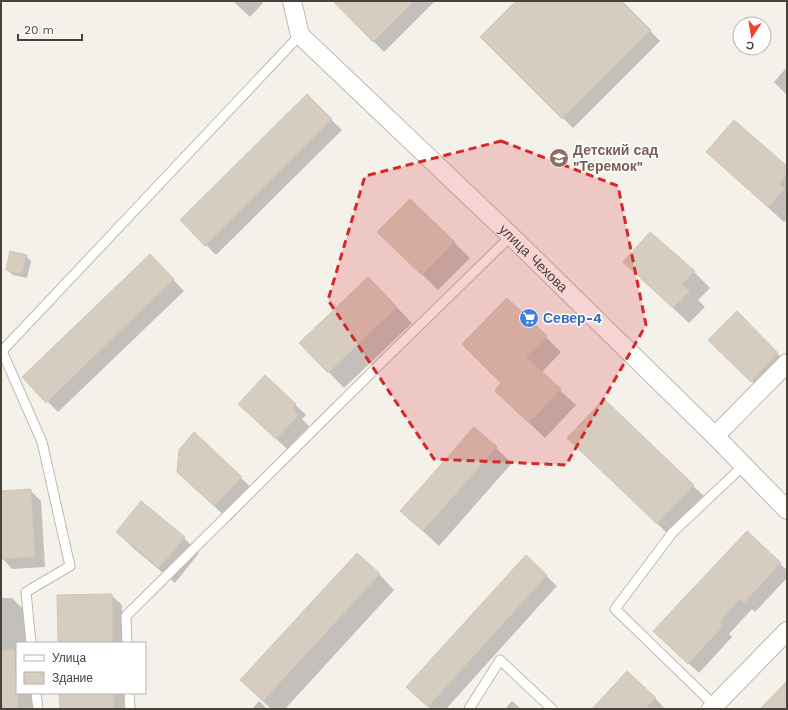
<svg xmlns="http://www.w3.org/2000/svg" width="788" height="710" font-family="'Work Sans',sans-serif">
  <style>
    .shadow { fill: #0003 }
    .building { fill: #d6cdc0; stroke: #d0c5b4 }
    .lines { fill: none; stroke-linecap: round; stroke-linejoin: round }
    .service-casing { stroke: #c0b9ad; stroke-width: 11 }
    .minor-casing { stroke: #c0b9ad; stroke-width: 20 }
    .service { stroke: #fff; stroke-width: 9 }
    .minor { stroke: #fff; stroke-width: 18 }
    .marked { fill: #d62828; fill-opacity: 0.2; stroke: #d62828; stroke-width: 3; stroke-dasharray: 8 5; stroke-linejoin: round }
    .labels { text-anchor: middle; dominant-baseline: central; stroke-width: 3; stroke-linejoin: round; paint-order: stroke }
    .education-label { font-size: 14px; font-weight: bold; fill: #785e54; stroke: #fff; text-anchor: start }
    .street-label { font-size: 14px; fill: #484239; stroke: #fff }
    .shop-label { font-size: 14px; font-weight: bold; fill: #366cbe; stroke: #fff; text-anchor: start }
  </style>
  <rect width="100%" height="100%" fill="#f4f1eb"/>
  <path class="shadow" d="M233,1H261L263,3L250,17Z
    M343,1H435L384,52L338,5Z
    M518,1H621L660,41L573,128L481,37Z
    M787,67V95L774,82Z
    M307,96L342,130L216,255L181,220Z
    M707,152L787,167V219L784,222Z
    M410,200L470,258L438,290L394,247Z
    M650,234L694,272L710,288L698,300L705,307L689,323L640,277Z
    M150,255L184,291L58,412L23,377Z
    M26,256L31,261L27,278L13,275L7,270Z
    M384,294L412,323L344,388L301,343Z
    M507,299L561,352L541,373L576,405L545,438L512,407Z
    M737,313L787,363L767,396L710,340Z
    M265,376L306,415L302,419L309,426L287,449L250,414Z
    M194,434L257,493L230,521L178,472Z
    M496,448L512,463L439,546L401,511Z
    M579,448L693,486L704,496L668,534Z
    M30,490L41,501L45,567L12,569L2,558L1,492Z
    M117,532L184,538L199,553L175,583L132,547Z
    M526,557L557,586L446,709H431L418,698Z
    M780,564L787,570V578L755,612L752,609L729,634L732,637L699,673L665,642Z
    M379,574L394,590L285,709H271L241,680Z
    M111,595L122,605L123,643H59Z
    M1,598H12L32,618L33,643H17V693H36L37,709H1Z
    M60,693H124V709H61Z
    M655,698L665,709H600Z
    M259,701L267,709H252Z
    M512,701L521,709H505Z"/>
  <path class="building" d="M333,1H414L373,42Z
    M516,1H622L651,30L562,119L480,37Z
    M307,94L332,119L205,246L180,220Z
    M734,120L787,166V175L779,184L785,189L768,207L706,152Z
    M410,199L455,242L422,275L377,232Z
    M650,232L695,271L682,284L690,291L673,308L623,262Z
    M10,251L27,255L22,274L6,270Z
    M150,254L174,279L46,403L22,377Z
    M368,277L397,307L328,373L299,343Z
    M507,298L547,336L526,357L561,389L529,423L495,391L501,383L462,344Z
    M737,311L778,353L751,382L708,340Z
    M265,375L296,404L292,408L299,415L276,439L238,404Z
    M604,399L694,485L657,524L567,438Z
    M474,427L497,447L423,531L400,511Z
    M194,432L242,477L214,506L177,472L179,450Z
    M31,489L35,557L1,559V491Z
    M141,501L185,537L159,568L116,532Z
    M747,531L781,563L744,603L740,599L719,623L723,626L688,664L653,631Z
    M357,553L380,574L263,701L240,680Z
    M526,555L547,575L428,707L406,687Z
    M112,594L113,643H58L57,595Z
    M1,650H15L18,709H1Z
    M627,671L656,698L645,709H592Z
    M787,681V709H760Z
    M59,693H114V709H60Z"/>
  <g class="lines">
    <defs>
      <path id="service" d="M31,643L26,592L70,566L42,442L2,351L300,35
        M127,643L126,616L385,359L511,236
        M36,693L38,709
        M129,693L130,709
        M714,705L615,609L673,532L743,466
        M469,709L500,660L552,709"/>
      <g id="minor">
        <path id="s1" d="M292,1L300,35L511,236L715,436L787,510"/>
        <path d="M715,436L787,363"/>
        <path d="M711,709L787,631"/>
      </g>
    </defs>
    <use href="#service" class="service-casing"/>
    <use href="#minor" class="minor-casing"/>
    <use href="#service" class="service"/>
    <use href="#minor" class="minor"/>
  </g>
  <path class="marked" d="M501,141L618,186L646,325L566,465L434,459L328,300L365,176Z"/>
  <defs>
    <symbol id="school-disc" viewBox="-11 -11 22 22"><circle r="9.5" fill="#8d6e63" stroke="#fff"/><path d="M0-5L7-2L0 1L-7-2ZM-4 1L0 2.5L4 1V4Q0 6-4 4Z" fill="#fff"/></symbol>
    <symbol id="supermarket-disc" viewBox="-11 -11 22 22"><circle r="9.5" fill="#3f7fe0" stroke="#fff"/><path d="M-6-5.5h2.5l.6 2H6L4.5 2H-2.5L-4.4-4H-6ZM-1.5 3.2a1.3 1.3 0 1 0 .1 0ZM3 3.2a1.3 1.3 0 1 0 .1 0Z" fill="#fff"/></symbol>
  </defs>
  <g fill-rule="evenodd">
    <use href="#school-disc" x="548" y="147" width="22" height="22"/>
    <use href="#supermarket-disc" x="518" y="307" width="22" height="22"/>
  </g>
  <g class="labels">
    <g class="education-label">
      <text x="573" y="150">Детский сад<tspan x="573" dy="16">"Теремок"</tspan></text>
    </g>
    <g class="street-label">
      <text stroke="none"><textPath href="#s1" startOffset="358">улица Чехова</textPath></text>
    </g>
    <g class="shop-label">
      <text x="543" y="318">Север-4</text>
    </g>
  </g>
  <rect width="788" height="710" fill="none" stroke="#484239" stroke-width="4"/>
  <rect x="16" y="642" width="130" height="52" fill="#ffffff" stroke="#b6b3b0"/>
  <rect x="24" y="655" width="20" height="6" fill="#ffffff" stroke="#b6b3b0"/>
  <text x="52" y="662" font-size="12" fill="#484239">Улица</text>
  <rect x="24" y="672" width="20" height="12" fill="#d6cdc0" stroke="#b6b3b0"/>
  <text x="52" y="682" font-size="12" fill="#484239">Здание</text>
  <g transform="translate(752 36) rotate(192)"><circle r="19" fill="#ffffff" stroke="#b6b3b0"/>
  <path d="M0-3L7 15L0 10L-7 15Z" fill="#ef4427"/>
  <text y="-6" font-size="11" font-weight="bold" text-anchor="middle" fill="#484239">С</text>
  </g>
  <path d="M18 34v6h64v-6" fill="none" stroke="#484239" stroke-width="2"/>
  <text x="24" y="34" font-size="12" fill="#484239" stroke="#ffffff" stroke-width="3" paint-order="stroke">20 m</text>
</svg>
